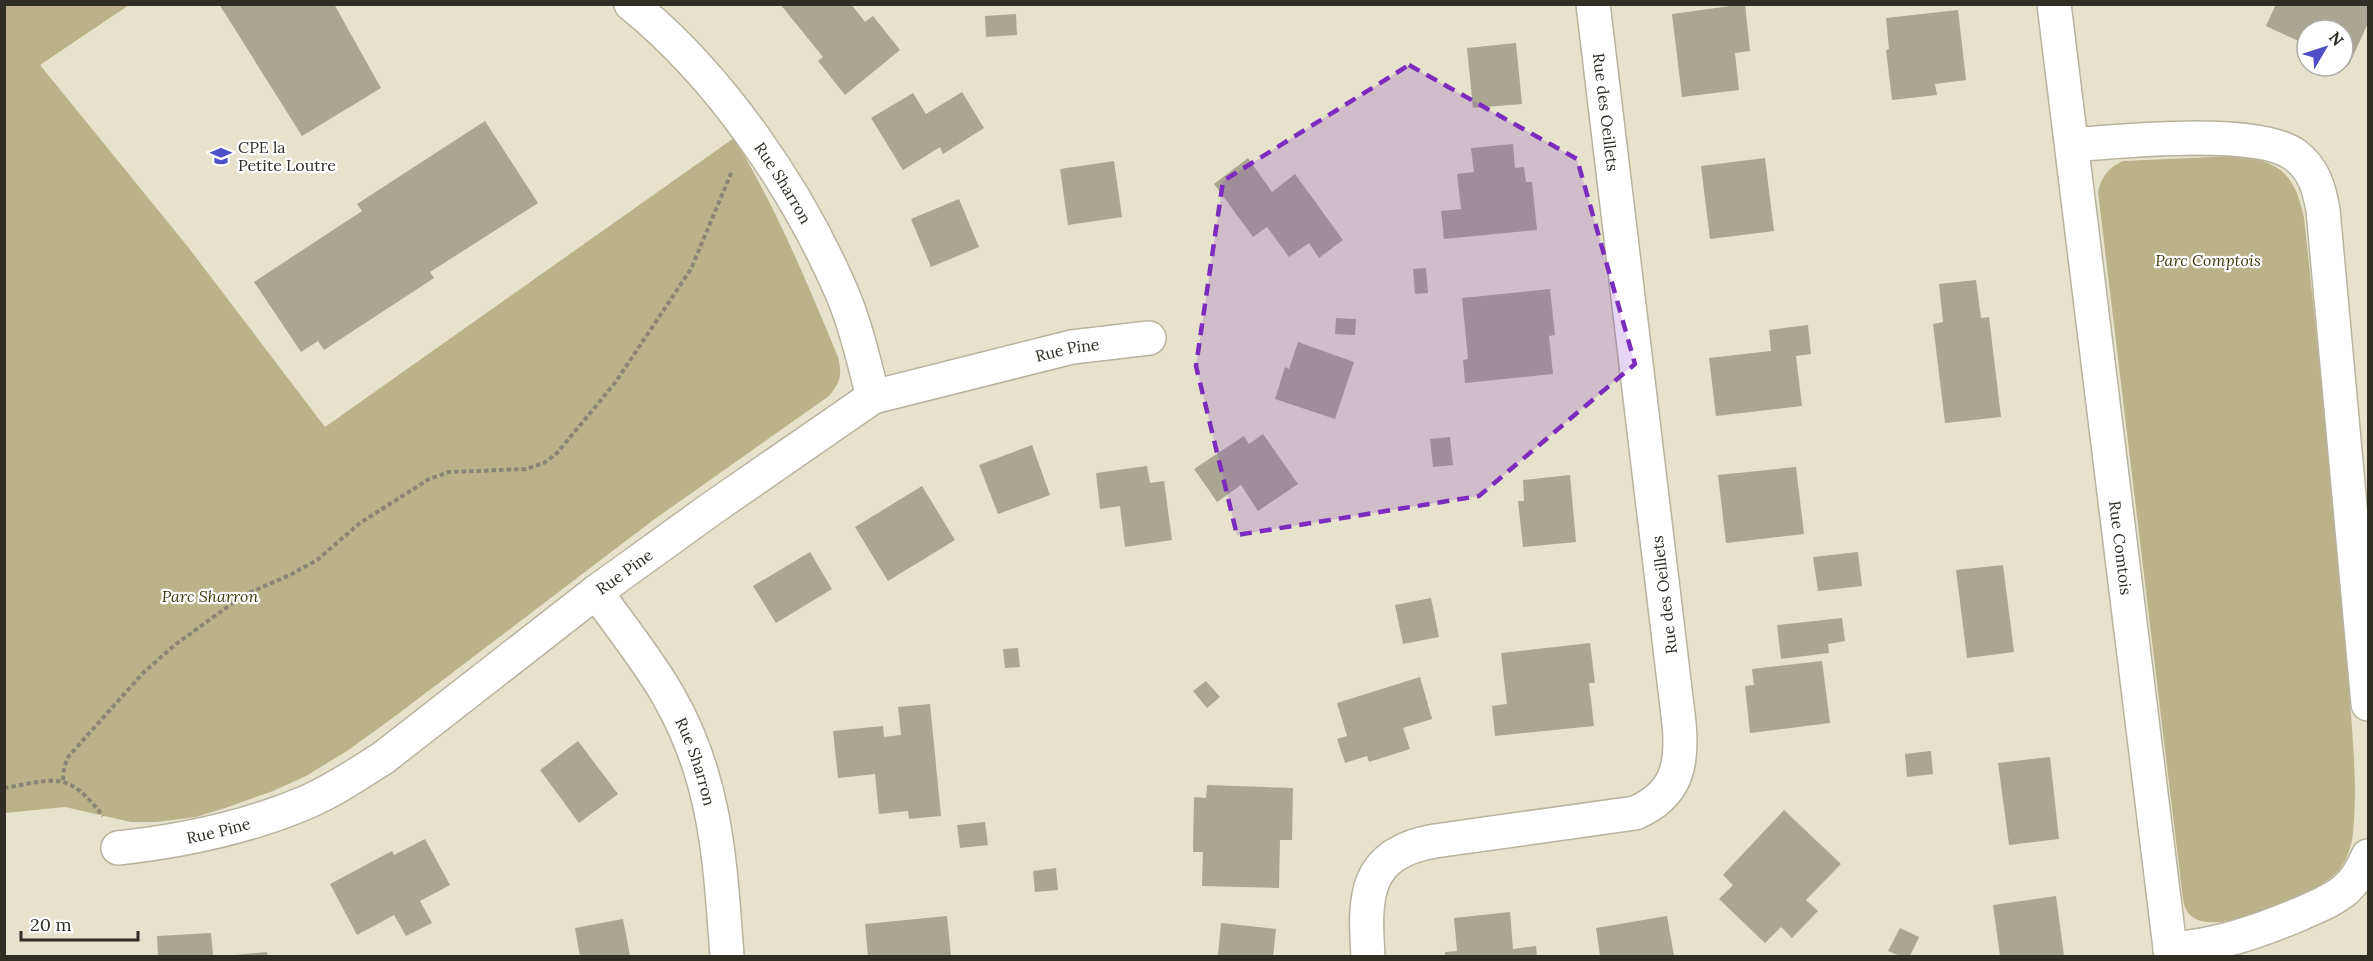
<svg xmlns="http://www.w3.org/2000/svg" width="2373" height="961" font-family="Lora,serif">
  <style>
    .green { fill: #bbb289 }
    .building { fill: #aba692 }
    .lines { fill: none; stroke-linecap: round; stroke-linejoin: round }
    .street-casing { stroke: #b7b39e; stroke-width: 36 }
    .path { stroke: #898676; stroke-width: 4; stroke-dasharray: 4.5 3; stroke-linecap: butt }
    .street { stroke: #fff; stroke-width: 33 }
    .marked { fill: #7b2cbf; fill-opacity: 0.2; stroke: #7b2cbf; stroke-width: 4.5; stroke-dasharray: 12 8; stroke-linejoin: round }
    .labels { text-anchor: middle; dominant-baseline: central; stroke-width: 4.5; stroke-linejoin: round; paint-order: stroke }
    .street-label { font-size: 16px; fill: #2f2d24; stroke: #fff }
    .poi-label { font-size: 16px; fill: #2f2d24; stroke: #fff; text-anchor: start }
    .park-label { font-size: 16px; font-style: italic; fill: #433a0c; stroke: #fff }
  </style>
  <rect width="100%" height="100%" fill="#e7e2cc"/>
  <path class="green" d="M5,5H129L40,65L188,247L325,427L734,138C776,208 807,282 838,357C842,374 841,382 829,396L652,521L398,714L347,751L306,776L273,791L228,807L196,817L156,822H131L65,807L5,813Z
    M2236,156C2281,161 2295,175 2304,218C2318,344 2330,471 2342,597C2345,636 2348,675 2351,715C2354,754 2357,793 2353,832C2352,845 2347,860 2339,870C2319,894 2223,936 2194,918C2184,912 2183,901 2182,891L2098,192C2101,177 2109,167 2123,161Z"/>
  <path class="building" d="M219,4H334L381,88L302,136Z
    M780,4H851L865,22L873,16L900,50L845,95L818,61L823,57Z
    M1745,4L1750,51L1735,53L1739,90L1682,97L1672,14Z
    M2276,4H2368V23L2349,65L2343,62V30H2307V45L2266,26Z
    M1958,10L1966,80L1935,84L1937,95L1892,100L1886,50L1889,49L1886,18Z
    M1016,14L1017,35L986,37L985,16Z
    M1516,43L1522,104L1473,108L1467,48Z
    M962,92L984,128L943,154L940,147L903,170L871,118L913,93L926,114Z
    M485,121L538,203L430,272L434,278L324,350L318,341L301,352L254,282L362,211L357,204Z
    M1513,144L1515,168L1524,167L1526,182H1532L1537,230L1444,239L1441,211L1461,209L1457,174L1474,172L1471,148Z
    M1248,158L1272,192L1295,174L1343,240L1319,258L1309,243L1289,257L1267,227L1253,237L1214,184Z
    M1765,158L1774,231L1710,239L1701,166Z
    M1114,161L1122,217L1068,225L1060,169Z
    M959,199L979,247L931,267L911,219Z
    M1426,268L1428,293L1415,294L1413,269Z
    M1976,280L1981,318L1989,317L2001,417L1945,423L1933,324L1943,322L1939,284Z
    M1550,289L1555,335L1549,336L1553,374L1465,383L1463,360L1468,359L1462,298Z
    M1336,318L1356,319L1355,335L1335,334Z
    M1808,325L1811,354L1796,356L1802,406L1716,416L1709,358L1771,351L1769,330Z
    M1298,342L1354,362L1335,419L1275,399L1285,367L1289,369Z
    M1263,434L1298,484L1258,511L1241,485L1217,502L1194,469L1244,436L1249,444Z
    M1450,437L1453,465L1433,467L1430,439Z
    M1032,445L1050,495L998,514L979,465Z
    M1147,466L1150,483L1164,481L1172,540L1125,547L1120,506L1100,509L1096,473Z
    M1796,467L1804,534L1726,543L1718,475Z
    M1570,475L1576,542L1523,547L1518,501H1524L1523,480Z
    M922,486L955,540L888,581L855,527Z
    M810,552L832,589L776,623L753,586Z
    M1858,552L1862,586L1818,591L1813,557Z
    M2003,565L2014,652L1967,658L1956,570Z
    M1431,598L1439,637L1403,644L1395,605Z
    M1842,618L1845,641L1828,644L1829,653L1781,659L1777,625Z
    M1590,643L1595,683H1589L1594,726L1495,736L1492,706L1507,704L1501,653Z
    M1018,648L1020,667L1005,668L1003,649Z
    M1822,661L1830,723L1750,733L1745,686L1754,685L1752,669Z
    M1420,677L1432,719L1403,728L1410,749L1369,762L1367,756L1345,763L1337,739L1347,736L1337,703Z
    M1206,681L1220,697L1207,708L1193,691Z
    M930,704L941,816L909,819L908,811L879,814L875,774L838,778L833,731L883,726L884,737L901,735L898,707Z
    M578,741L618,794L579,823L540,770Z
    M1931,751L1933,774L1907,777L1905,754Z
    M2050,757L2059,839L2009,845L1998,763Z
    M1207,785L1293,788L1292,840H1280L1279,888L1202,886L1203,852H1193L1194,797L1206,798Z
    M1784,810L1841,864L1806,900L1818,911L1792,938L1781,927L1765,943L1719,899L1733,885L1723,875Z
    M985,822L988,845L960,848L957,825Z
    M425,839L450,885L420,901L432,923L406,936L394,915L357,935L330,884L392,851L394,855Z
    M1056,868L1058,890L1035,892L1033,871Z
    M2056,896L2064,956H2000L1993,905Z
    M1510,912L1513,949L1536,946L1537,956H1445V952L1457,951L1454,918Z
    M947,916L951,956H868L865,924Z
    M1667,916L1674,956H1600L1596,928Z
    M623,919L630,956H580L575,928Z
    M1221,923L1276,929L1273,956H1218Z
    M1900,928L1919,937L1910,956H1900L1888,951Z
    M211,933L213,956H158L157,936Z
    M267,952L268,956H235V955Z"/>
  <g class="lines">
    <defs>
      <g id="street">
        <path id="s1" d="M631,4C719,75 797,188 842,293C856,326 864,362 873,397"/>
        <path id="s2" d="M2054,4L2171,956"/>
        <path d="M2072,145C2120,141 2258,127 2295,155C2314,169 2319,188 2323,210L2368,704"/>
        <path id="s3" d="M596,592C621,627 648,660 669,697C717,781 720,863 727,956"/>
        <path id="s4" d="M118,848C183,841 246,828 307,802C334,790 358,774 383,758L596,592L711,509L873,397L1072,347L1149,338"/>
        <path d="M2170,949C2216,946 2257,932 2300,914C2315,907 2332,901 2345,890C2356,880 2363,868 2368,856"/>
        <path d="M1368,956C1364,896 1364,853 1435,841L1635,813C1677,795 1683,765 1679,723L1593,4"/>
      </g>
    </defs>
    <use href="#street" class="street-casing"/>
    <path class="path" d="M63,780L64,768L68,757L144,672L176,644L244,595L290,575L317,560L360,523L429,479L449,472L526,469L544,463L557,453L615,383L691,269L732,171
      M4,788C57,779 67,770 103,816"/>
    <use href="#street" class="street"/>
  </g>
  <path class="marked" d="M1409,65L1577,159L1635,364L1479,496L1237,535L1196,366L1223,181Z"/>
  <defs>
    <symbol id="school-bare" viewBox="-9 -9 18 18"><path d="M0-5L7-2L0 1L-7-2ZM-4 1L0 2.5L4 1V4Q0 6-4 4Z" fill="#4f50c7" stroke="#fff" stroke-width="2.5" paint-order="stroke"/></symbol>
  </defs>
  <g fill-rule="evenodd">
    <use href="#school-bare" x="206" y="141" width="30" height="30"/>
  </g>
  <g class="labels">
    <g class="street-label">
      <text transform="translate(1606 112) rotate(83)">Rue des Oeillets</text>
      <text stroke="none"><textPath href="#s1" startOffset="236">Rue Sharron</textPath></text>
      <text stroke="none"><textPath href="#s4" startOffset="1092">Rue Pine</textPath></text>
      <text stroke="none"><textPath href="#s2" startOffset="548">Rue Comtois</textPath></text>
      <text stroke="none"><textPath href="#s4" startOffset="588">Rue Pine</textPath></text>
      <text transform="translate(1664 595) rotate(-97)">Rue des Oeillets</text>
      <text stroke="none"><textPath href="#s3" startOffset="198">Rue Sharron</textPath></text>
      <text stroke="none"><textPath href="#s4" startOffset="102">Rue Pine</textPath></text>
    </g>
    <g class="poi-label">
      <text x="238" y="147">CPE la<tspan x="238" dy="18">Petite Loutre</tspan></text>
    </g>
    <g class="park-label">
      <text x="2208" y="260">Parc Comptois</text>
      <text x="210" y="596">Parc Sharron</text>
    </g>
  </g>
  <rect width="2373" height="961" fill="none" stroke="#2f2d24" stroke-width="12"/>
  <g transform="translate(2325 48) rotate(51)"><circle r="28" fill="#ffffff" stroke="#acaba7" stroke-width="1.5"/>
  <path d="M0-4.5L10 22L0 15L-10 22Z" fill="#4f50c7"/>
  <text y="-9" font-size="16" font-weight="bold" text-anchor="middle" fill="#2f2d24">N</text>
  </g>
  <path d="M21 931v9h117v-9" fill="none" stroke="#2f2d24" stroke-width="3"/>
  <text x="30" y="931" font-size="18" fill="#2f2d24" stroke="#ffffff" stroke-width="4.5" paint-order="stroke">20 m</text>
</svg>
